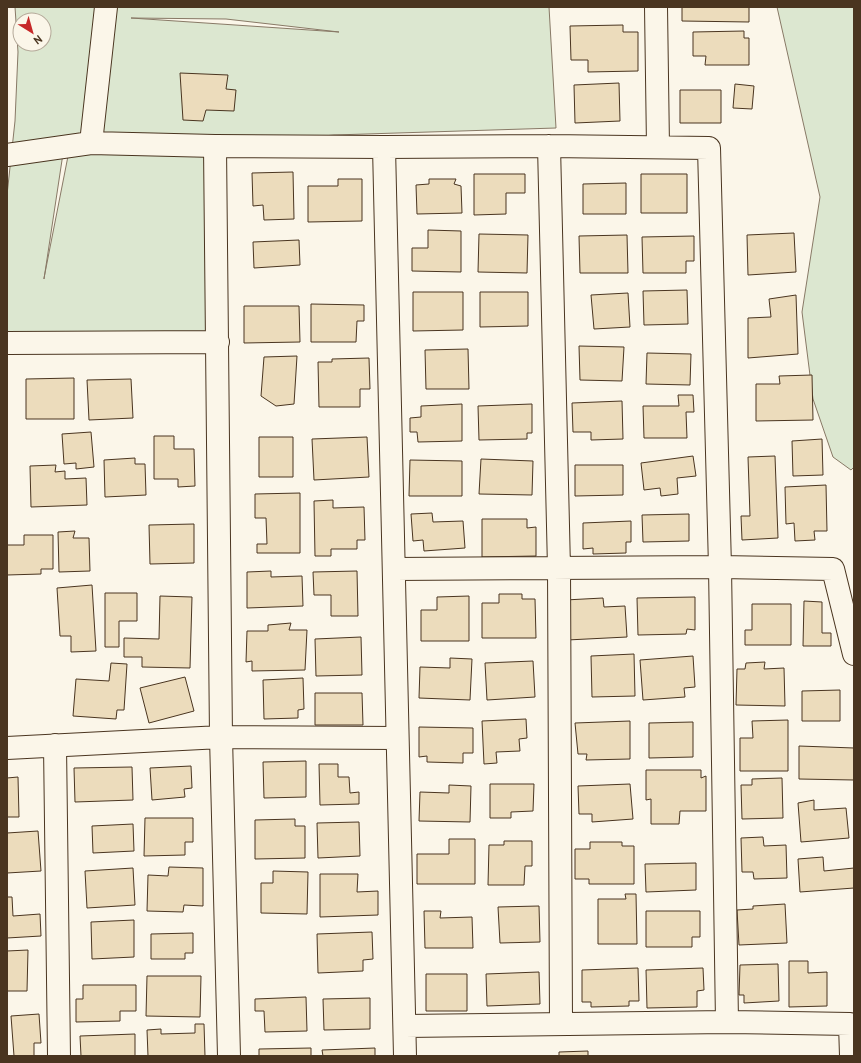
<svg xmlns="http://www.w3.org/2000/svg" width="861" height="1063" font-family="'PT Sans',sans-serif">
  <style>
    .green { fill: #dce7d0; stroke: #887966; fill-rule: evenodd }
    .building { fill: #ecdcbc; stroke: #4a3520 }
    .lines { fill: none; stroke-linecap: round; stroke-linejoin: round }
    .street-casing { stroke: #4a3520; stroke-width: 24 }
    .street { stroke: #fbf6e9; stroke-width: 22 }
  </style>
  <rect width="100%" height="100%" fill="#fbf6e9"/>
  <path class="green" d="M15,7H549L556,128L334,135L216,146V226L205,247L217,256L214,334L7,343V195L15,121L18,52ZM131,18L226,19L339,32ZM20,20H44V44H20ZM70,146L44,278V279L64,147Z
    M777,7H854V467L851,470L833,457L813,399L802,312L820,197Z"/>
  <path class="building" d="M682,7H749V22L682,21Z
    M623,25V32H638V71L588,72V60H571L570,26Z
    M744,31V38H749V65H705L706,56H693V32Z
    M180,73L228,75L226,89L236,90L234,111L206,110L203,121L183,120Z
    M619,83L620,121L575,123L574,85Z
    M735,84L754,86L752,109L733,108Z
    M680,90H721V123H680Z
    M293,172L294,219L264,220L263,205L253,206L252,173Z
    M474,174H525V193H506V214L474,215Z
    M641,174H687V213H641Z
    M338,179H362V221L308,222V186H338Z
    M429,179H456L454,184L461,186L462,213L417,214L416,185L429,184Z
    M626,183V214H583V184Z
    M428,230L461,231V272L412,271V248H428Z
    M794,233L796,272L748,275L747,235Z
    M479,234L528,235L527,273L478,272Z
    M627,235L628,273H580L579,236Z
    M694,236V261H686V273H643L642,237Z
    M299,240L300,265L254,268L253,242Z
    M687,290L688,324L644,325L643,291Z
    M413,292H463V330L413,331Z
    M480,292H528V326L480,327Z
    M628,293L630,327L594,329L591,295Z
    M796,295L798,354L748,358V318L771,317L769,299Z
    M311,304L364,305V321H357L356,342H311Z
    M244,306H299L300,342L244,343Z
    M579,346L624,347L622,381L580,380Z
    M468,349L469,389H426L425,350Z
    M647,353L691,354L690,385L646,384Z
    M297,356L294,404L276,406L261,396L264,357Z
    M369,358L370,389H360V407H319L318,362H332V359Z
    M812,375L813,420L756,421V384H780L779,376Z
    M74,378V419H26V379Z
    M131,379L133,418L89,420L87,380Z
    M678,395H693L694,412H686L687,438H644L643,406H679Z
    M622,401L623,439L591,440V432H573L572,403Z
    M462,404V441L418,442L417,432H410V418L421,417V406Z
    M532,404V433H527V439L479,440L478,406Z
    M91,432L94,467L76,469V463L64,464L62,434Z
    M154,436H174V449H194L195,486L178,487V479H154Z
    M259,437H293V477H259Z
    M367,437L369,477L314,480L312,439Z
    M822,439L823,475L793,476L792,441Z
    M693,456L696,476L677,478L678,494L661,496L660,488L644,490L641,463Z
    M775,456L778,538L742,540L741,516H750L748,457Z
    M135,458V464H145L146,495L105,497L104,460Z
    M481,459L533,461L532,495L479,494Z
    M410,460L462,461V496H409Z
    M56,465L55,472L65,471V479L86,478L87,505L31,507L30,466Z
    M575,465H623V495L575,496Z
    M826,485L827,531H814L815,540L795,541L794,523L786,524L785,487Z
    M300,493V553H257V544H267L266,518H255V494Z
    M333,500V508L364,507L365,540H357V549H331V556H315L314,501Z
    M432,513L433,522L463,521L465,548L424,551L423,540L413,541L411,514Z
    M689,514V541L643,542L642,515Z
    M482,519H527V528L536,527V556L482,557Z
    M631,521V542H626V553L593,554V548L583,549V523Z
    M194,524V563L150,564L149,525Z
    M75,531L73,538H89L90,571L59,572L58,532Z
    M24,535H53V569H41V574L7,575V545H24Z
    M271,571V577L302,576L303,606L247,608V572Z
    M357,571L358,616H331V595H314L313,572Z
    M92,585L96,651L71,652V636H60L57,588Z
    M105,593H137V621H119V647H105Z
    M499,594H522V599H535L536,638H482V603H499Z
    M160,596L192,597L190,668L142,667V657H124V638L159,639Z
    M469,596V641H421V610H437V597Z
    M695,597V630L687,629L686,634L638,635L637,598Z
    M603,598L604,607L625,606L627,637L567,640L565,600Z
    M804,601L822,602V633H831V646H803Z
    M752,604H791V645H745V630H752Z
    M291,623L289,630H307L305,670L252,671V661L246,662L247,631H268V625Z
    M361,637L362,675L316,676L315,639Z
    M634,654L635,696L592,697L591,656Z
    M693,656L695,687L684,688L685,697L643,700L640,660Z
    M450,658L472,659L470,700L419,698L420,667L450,668Z
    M533,661L535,697L487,700L485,663Z
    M765,662L764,669L784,668L785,706L736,705L737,669H745L746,663Z
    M111,663L127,664L124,710H117L116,719L73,716L76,679L109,681Z
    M185,677L194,711L149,723L140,688Z
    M303,678L304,709L298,710V718L264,719L263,680Z
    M840,690V721H802V691Z
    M315,693H362L363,725H315Z
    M526,719L527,738L519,739L520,751L496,752L497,763L484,764L482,721Z
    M788,720V771H740V738H753L752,721Z
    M630,721V759L586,760L587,754H578L575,723Z
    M693,722V757L649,758V723Z
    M419,727L473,728V753H463V763L427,762V756L419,757Z
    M799,746L854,748V780L799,779Z
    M306,761V797L264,798L263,762Z
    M319,764H338V777H349L350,793L359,792V804L320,805Z
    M191,766L192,788L184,789L185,797L152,800L150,768Z
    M132,767L133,800L75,802L74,768Z
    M646,770H701V778L706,776V811H680L679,824H651V799L646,800Z
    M18,777L19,817H7V778Z
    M782,778L783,818L742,819L741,785H752V779Z
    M490,784H534L533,811L511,812V818H490Z
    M630,784L633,819L592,822V814H579L578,786Z
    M449,785L471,786L470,822L419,821L420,792L449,793Z
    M814,800V810L846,808L849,838L801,842L798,803Z
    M145,818H193V842H185V855L144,856Z
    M295,819V826H305V858L255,859V820Z
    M359,822L360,856L318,858L317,823Z
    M133,824L134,851L93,853L92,826Z
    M38,831L41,871L7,873V833Z
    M763,837L764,846L786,845L787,878L754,879L753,872H742L741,838Z
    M449,839H475V884H417V854H449Z
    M504,841H532V866H525L524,885H488L489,845H504Z
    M590,842H622V846H634V884H589V879H575V849H590Z
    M823,857L824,871L854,868V888L800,892L798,859Z
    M696,863V890L646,892L645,864Z
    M169,867L203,868V906L184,905L183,912L147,911L148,875L168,876Z
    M133,868L135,905L87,908L85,871Z
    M273,871L308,872L307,914L261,913V883H273Z
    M320,874H358L357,892L378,891V915L320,917Z
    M625,894H636L637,944H598V899H626Z
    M7,897H12L13,916L40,914L41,936L7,938Z
    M785,904L787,943L739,945L737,910L753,909V906Z
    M539,906L540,942L500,943L498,907Z
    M424,911H441L440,918L472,917L473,948H425Z
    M646,911H700V937H692V947H646Z
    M134,920V957L92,959L91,922Z
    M372,932L373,959L363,960V971L318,973L317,934Z
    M193,933V953H185V959H151V934Z
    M28,950L27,991H7V951Z
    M789,961H808V973L827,972V1006L789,1007Z
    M778,964L779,1001L744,1003V995H739L740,965Z
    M638,968L639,1001H629V1006L591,1007V1002H582V970Z
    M703,968L704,990L697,991V1007L647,1008L646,970Z
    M539,972L540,1004L487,1006L486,974Z
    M426,974H467V1011H426Z
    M147,976H201L200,1017L146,1016Z
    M83,985H136V1011H120V1021L76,1022V999H83Z
    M306,997L307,1031L265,1032L264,1011H255V999Z
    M370,998V1029L324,1030L323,999Z
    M39,1014L41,1043H34V1056H14L11,1016Z
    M195,1024H204L205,1056H148L147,1030L161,1029V1034L195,1033Z
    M135,1034V1056H81L80,1036Z
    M311,1048V1056H259V1049Z
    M375,1048V1056H323L322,1050Z
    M588,1051V1056H559V1052Z"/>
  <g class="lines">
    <defs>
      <path id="street" d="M656,7L658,147
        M91,143L106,7
        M215,146L221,737L229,1056
        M549,146L559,568L561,1024
        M384,147L405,1056
        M7,155L91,143L215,146L384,147L549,146L709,148L720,567L727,1022
        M7,343L218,342
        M394,569L720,567L833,569L854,654
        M55,745L59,1056
        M7,748L221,737L397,738
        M405,1026L727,1022L850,1024L851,1056"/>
    </defs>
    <use href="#street" class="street-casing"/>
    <use href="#street" class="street"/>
  </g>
  <rect width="861" height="1063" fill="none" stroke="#4a3520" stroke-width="16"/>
  <g transform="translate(32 32) rotate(143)"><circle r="19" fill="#fbf6e9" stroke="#b4a999"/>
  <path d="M0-3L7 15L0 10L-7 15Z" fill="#c62828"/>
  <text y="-6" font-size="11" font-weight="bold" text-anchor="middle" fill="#4a3520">N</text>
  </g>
</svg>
